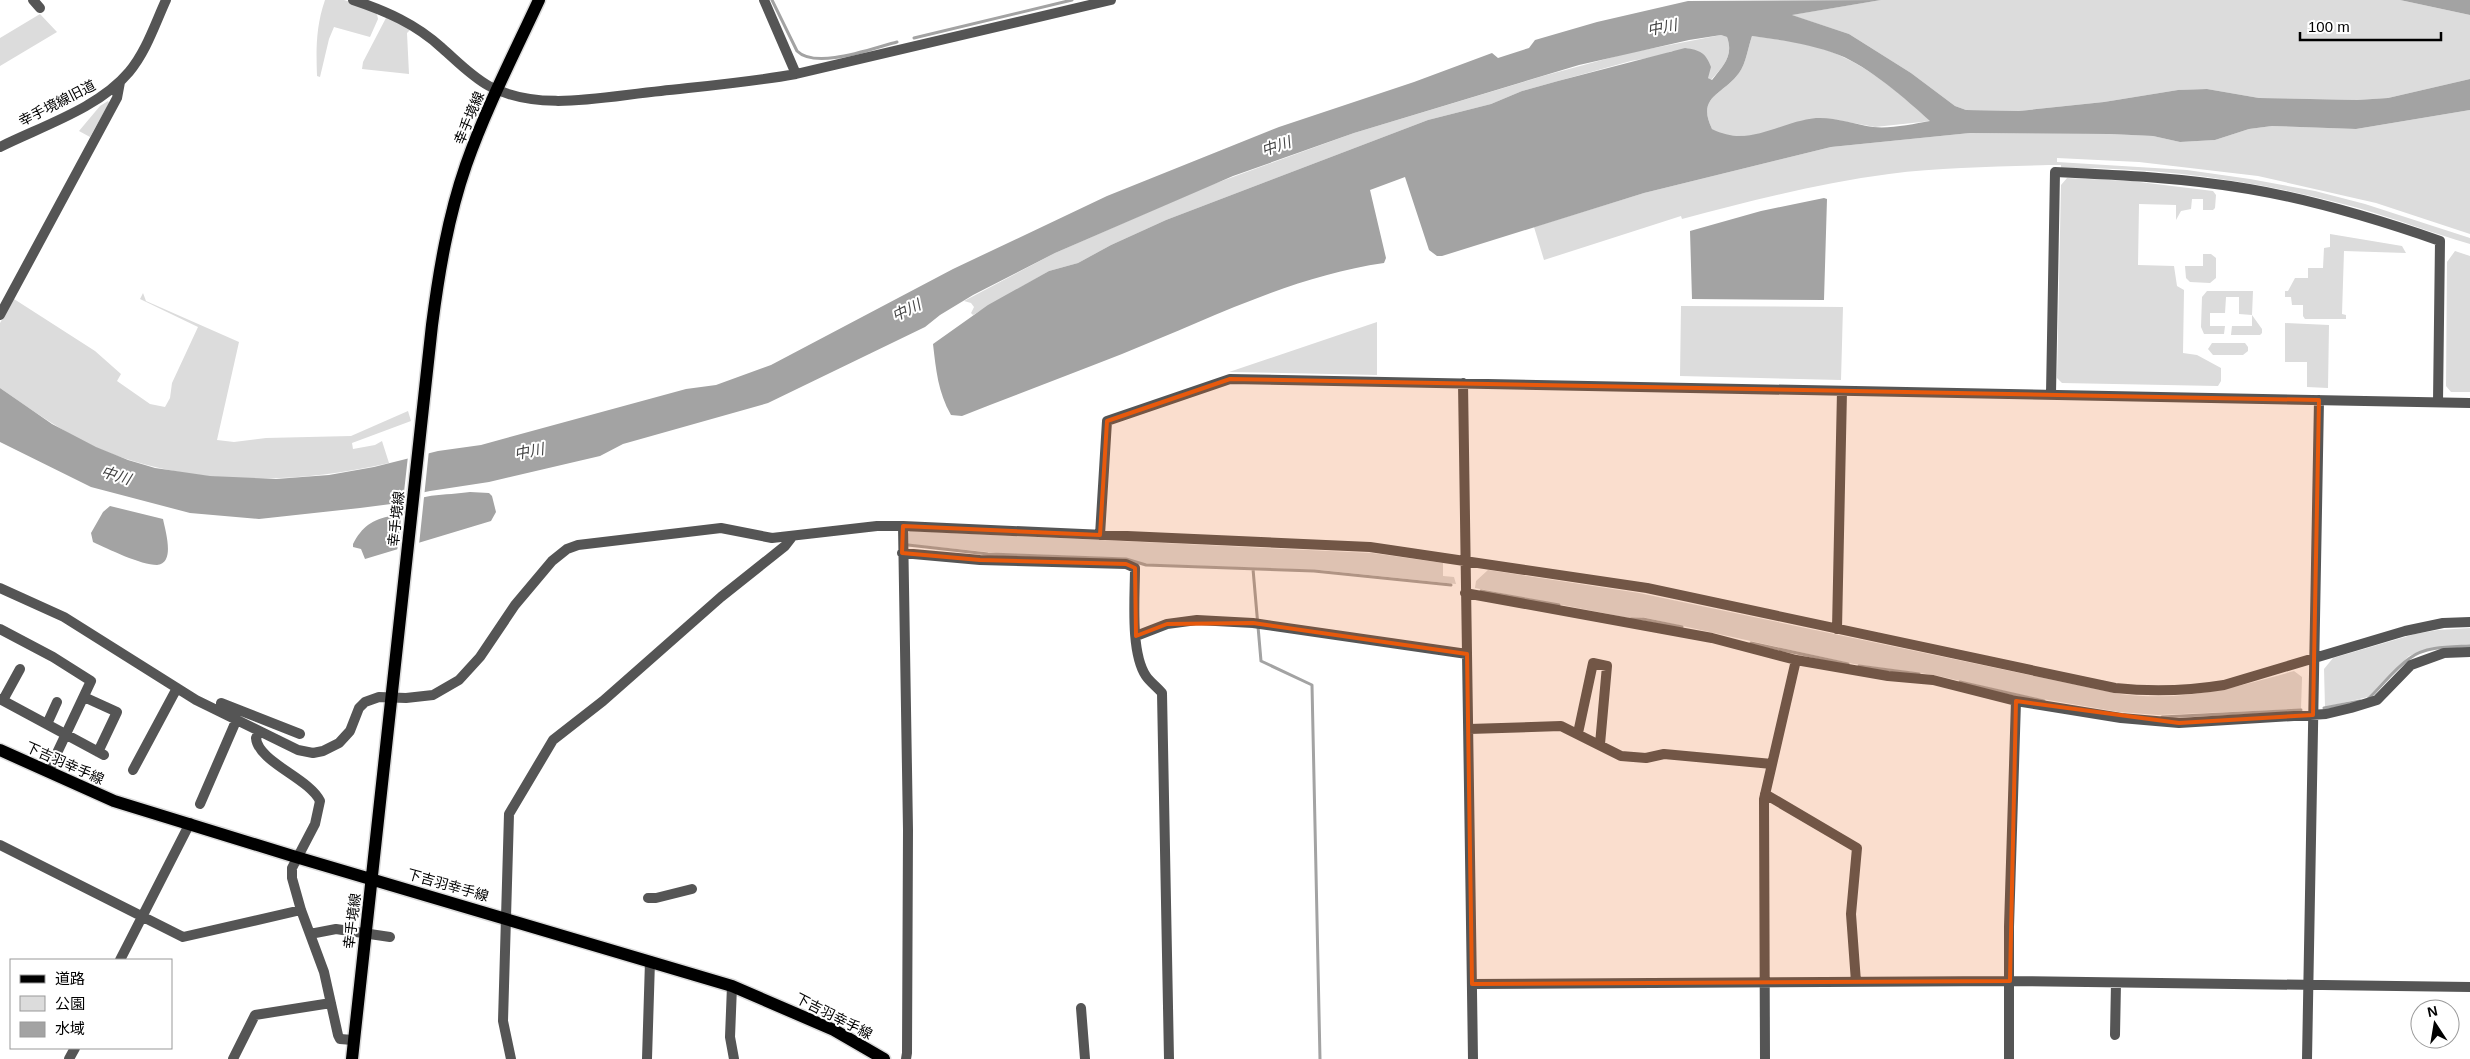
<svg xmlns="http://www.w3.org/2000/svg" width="2470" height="1059" font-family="Helvetica,'Noto Sans JP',sans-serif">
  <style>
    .green { fill: #dcdcdc }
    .water { fill: #a3a3a3; fill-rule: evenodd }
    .pier { fill: #fff }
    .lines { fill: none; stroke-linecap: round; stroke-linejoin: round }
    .stream { stroke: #a3a3a3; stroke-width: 3 }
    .major-casing { stroke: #dbdbdb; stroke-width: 15 }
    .minor { stroke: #555; stroke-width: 10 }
    .major { stroke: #000; stroke-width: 12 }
    .marked { fill: #e8590c; fill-opacity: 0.2; stroke: #e8590c; stroke-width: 4; stroke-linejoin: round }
    .labels { text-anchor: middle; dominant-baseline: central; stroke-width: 4; stroke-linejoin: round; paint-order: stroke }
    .street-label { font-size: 14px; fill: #000; stroke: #fff }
    .water-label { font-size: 15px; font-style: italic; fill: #444; stroke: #fff }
  </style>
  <rect width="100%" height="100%" fill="#fff"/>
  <path class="green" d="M325,0H344L376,10L378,19L370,37L334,27L329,39L320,77L317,76C316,49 316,26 325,0Z
    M1881,0H2400L2470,15V79L2388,98L2357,100L2259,98L2207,89L2178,90L2104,102L2019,111L1966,110L1955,106L1911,73L1849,34L1791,15Z
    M40,14L57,32L0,66V38Z
    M387,16L411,29L407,33L409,74L362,69L363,62Z
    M1721,35L1727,37C1734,56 1723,66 1711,80L1672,51L1660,56L1631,61L1558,81L1522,91L1491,104L1428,120L1166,220L1111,245L1078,263L1049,271L973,315L971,313L974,307L971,303L964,301L1055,253L1208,186L1354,133L1543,76L1628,53Z
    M1752,36C1781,40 1814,43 1841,56C1874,71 1904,97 1931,121L1875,127L1831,119L1753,136L1723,135L1712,129C1696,96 1723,95 1739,73C1746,64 1748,47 1752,36Z
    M108,101L109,103L90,137L79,131L100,106Z
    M2470,110V234L2376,203L2258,176L2139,162L2057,158V162L2187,170L2250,179L2315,191L2365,204L2470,238V244C2432,233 2396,219 2358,208C2262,181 2160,167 2061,168V165H2049C1996,167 1942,167 1889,174C1819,183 1750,201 1682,219L1681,216L1544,260L1534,227L1644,193L1831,147L1970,133L2110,134L2153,136L2180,142L2215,140L2249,129L2272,126L2356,129Z
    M2067,178L2131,181L2213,191L2216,195L2215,208L2213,210H2203V199H2192L2191,209L2181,211L2176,220V205L2139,204L2138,265L2174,266L2177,286L2184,290L2183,353L2197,355L2221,368V381L2218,386L2062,383L2057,378L2061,185Z
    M2330,234L2402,246L2406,253L2344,251L2342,314L2346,315V319H2305L2303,316V305H2292L2291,297H2285V291H2288L2295,278H2308V268H2323L2324,248L2330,247Z
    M2455,251L2470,256V392H2451L2446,386L2447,262Z
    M2203,254H2211L2216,258V278L2210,283L2190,282L2186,278L2185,266H2203Z
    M2207,291H2253L2252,315L2262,329V333L2260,335H2231L2232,326H2252V315L2239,314V297H2226L2225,313H2210V326H2225L2224,334H2204L2201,327L2202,297Z
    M143,293L146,301L239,342L217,440L234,442L266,438L351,436L408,411L411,421L352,443L353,449L375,445L382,441L389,463C293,485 189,487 97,448C62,432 32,410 0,388V323L14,299L95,351L121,374L117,381L150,404L165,407L170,398L172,383L198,327L140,299Z
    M1681,306L1843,307L1841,380L1680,376Z
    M1377,322V375L1229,372Z
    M2285,323L2329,325L2328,388L2307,387V362H2285Z
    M2212,343H2245L2248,347V351L2243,355H2213L2208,349Z
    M910,531L1372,553L1443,563V576L1454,577L1456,584L1320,570L1145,564L1126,558L997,553L906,544V535Z
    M1488,570L1639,593L2120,694C2183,702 2233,688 2294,671L2302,677L2301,709L2158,715L2119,712L2031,697L1934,675L1854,664L1642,617L1629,618L1475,588L1476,581Z
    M2470,628V645L2430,648L2419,652L2409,656L2368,697L2325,707L2324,669L2333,658L2415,634L2438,630Z"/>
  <path class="water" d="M1881,0L1792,15L1849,34L1911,73L1955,106L1966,110L2019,111L2104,102L2178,90L2207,89L2259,98L2357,100L2388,98L2470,79V110L2356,129L2272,126L2249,129L2215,140L2180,142L2153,136L2110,134L1970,133L1831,147L1644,193L1442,256H1437L1429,250L1405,177L1370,190L1386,258L1384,263C1292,276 1208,320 1122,354C1069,375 1015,395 962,416L951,415C938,392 936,370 933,344L988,305L1049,271L1078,263L1111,245L1166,220L1428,120L1491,104L1522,91L1558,81L1685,48C1700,50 1706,53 1711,67L1708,78L1712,80C1723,66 1734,56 1727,37L1721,35L1689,40L1579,65L1354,133L1233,176L1055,253L973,295L940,315L925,327L768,403L623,444L600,456L489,482L430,491L411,495L391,504L360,508L259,519L190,513L91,487L0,442V388L52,424L96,447L128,460L155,468L210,476L276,479L329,475L374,467L438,451L481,445L686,389L716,385L771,365L953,269L1107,196L1279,127L1414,82L1492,53L1498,58L1529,48L1535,40L1597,22L1688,1ZM1752,36C1781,40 1811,44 1839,55C1868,66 1907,100 1930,121C1913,124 1890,129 1873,127C1854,124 1835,117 1816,118C1778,122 1749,148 1712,129C1696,96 1723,95 1739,73C1746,64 1748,47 1752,36Z
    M2400,0H2470V15Z
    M1824,198L1827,199L1824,300L1692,299L1690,231L1761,211Z
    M470,492L489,493L492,496L496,512L491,521L365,559L361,549L353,547V544C362,527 372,519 392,516C407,492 445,496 470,492Z
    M110,506L163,519C165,529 171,549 166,559C165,562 160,565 157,565C141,565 108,549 93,542L91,533L103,512Z"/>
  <path class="pier" d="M429,450L419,545L397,552L403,502L418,496L403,501L408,456Z"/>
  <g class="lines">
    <path class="stream" d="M772,0L797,51C816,70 873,48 897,42
      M914,38L1072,0
      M908,545L988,554L1126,559L1146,565L1314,571L1451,585
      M1253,569L1261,661L1312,685L1320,1059
      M1481,591L1559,605
      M1631,619H1643L1682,627
      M1751,643L1848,664
      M1859,666L1919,674
      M1960,682L2044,701
      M2368,699C2382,686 2394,669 2410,658C2426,646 2451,647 2470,646
      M2324,708L2360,701
      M2162,717L2301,710"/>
    <defs>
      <path id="major" d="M0,750L114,801L296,857L732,986L834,1030L884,1059
        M352,1059L432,325C439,271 448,217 466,165C486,108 514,54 539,0"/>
    </defs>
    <use href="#major" class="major-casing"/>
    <path class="minor" d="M33,0L40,8
      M353,0C386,11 416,24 442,48C458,62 471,76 489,86C540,113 606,96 661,91C706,86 751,82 796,74L1111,0
      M764,0L796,74
      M0,147C42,126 99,108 129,72C146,52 155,24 166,0
      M0,315L117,98L120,82
      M1463,383L1473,1059
      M2051,394L2055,172C2120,175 2185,178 2249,189C2314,200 2377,219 2440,241L2438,402
      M903,526L908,830L907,1053L906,1059
      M1100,535L1107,421L1230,379L2470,403
      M902,553L980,560L1126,564L1135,568C1135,597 1130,652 1146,676C1150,682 1157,687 1162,693L1169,1059
      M0,588L64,617L196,700L298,750L313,753L323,751L339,743L350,731L359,708L365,702L379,697L406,698L433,695L459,680L480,657L515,605L552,561L567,549L578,545L721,528L772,538L877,526H903L1370,547L1647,588L2115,688C2152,692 2187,691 2224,685L2405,631L2443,623L2470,622
      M1465,593L1712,638L1796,660L1888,676L1933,680L2016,701L2121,718L2179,723L2326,714L2351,708L2377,700L2411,665L2444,653L2470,652
      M0,629L53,657L91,681L48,772
      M1837,629L1842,391
      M1136,636L1167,624L1197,620L1253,623L1467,654
      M84,697L117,712L98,752
      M0,699L104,755
      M3,700L20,669
      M221,703L300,734
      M47,724L57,702
      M1469,729L1561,726L1621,756L1646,758L1664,754L1772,764
      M259,732L256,738C258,762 309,778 320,801L315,824L292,868V878L301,910L324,972L338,1035L340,1039L353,1040
      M1578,733L1593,663L1607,666L1600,744
      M133,770L177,688
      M1765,794L1857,848L1851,914L1856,982
      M200,804L236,721
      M0,845L183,937L301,910
      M648,898H656L692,889
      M310,934L336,929L390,937
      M120,960L190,823
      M1472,984L2010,981L2470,987
      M732,986L730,1037L734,1059
      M1081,1008L1085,1059
      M2115,1035L2116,983
      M69,1059L75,1048
      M233,1059L255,1015L331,1003
      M511,1059L503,1021L509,814L553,740L603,701L721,597L785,546L792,537
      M647,1059L650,961
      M1765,1059L1764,799L1796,660
      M2009,1059V927L2016,701
      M2307,1059L2319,400"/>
    <use href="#major" class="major"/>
  </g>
  <path class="marked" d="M1230,379L2319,400L2313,715L2179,723L2016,701L2010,981L1472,984L1467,654L1253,623L1167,624L1136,636L1135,568L1126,564L980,560L902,553L903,526L1100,535L1107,421Z"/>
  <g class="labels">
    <g class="street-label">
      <text transform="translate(57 103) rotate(-27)">幸手境線旧道</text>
      <text transform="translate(469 118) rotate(-67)">幸手境線</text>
      <text transform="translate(396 519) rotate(-84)">幸手境線</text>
      <text transform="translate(65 763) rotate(24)">下吉羽幸手線</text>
      <text transform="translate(448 885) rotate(16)">下吉羽幸手線</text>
      <text transform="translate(352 921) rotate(-83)">幸手境線</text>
      <text transform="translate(834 1016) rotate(27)">下吉羽幸手線</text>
    </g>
    <g class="water-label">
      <text transform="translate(1662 27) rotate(-11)">中川</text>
      <text transform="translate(1276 146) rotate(-19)">中川</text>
      <text transform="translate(906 310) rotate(-26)">中川</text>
      <text transform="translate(529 451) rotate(-11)">中川</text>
      <text transform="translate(116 475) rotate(17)">中川</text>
    </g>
  </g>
  <rect x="10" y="959" width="162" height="90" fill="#ffffff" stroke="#999999"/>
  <rect x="20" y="975" width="25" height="8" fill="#000000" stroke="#999999"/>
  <text x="55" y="984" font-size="15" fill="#000000">道路</text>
  <rect x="20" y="996" width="25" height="15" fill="#dcdcdc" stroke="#999999"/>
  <text x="55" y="1009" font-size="15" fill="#000000">公園</text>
  <rect x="20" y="1022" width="25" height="15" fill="#a3a3a3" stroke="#999999"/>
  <text x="55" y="1034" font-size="15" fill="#000000">水域</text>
  <g transform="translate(2435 1024) rotate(348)"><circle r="24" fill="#ffffff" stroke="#999999"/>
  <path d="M0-4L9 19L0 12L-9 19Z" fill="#000000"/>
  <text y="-8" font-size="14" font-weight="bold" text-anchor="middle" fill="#000000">N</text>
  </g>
  <path d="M2300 32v8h141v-8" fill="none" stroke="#000000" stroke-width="2.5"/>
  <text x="2308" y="32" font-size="15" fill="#000000" stroke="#ffffff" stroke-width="4" paint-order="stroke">100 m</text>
</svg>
